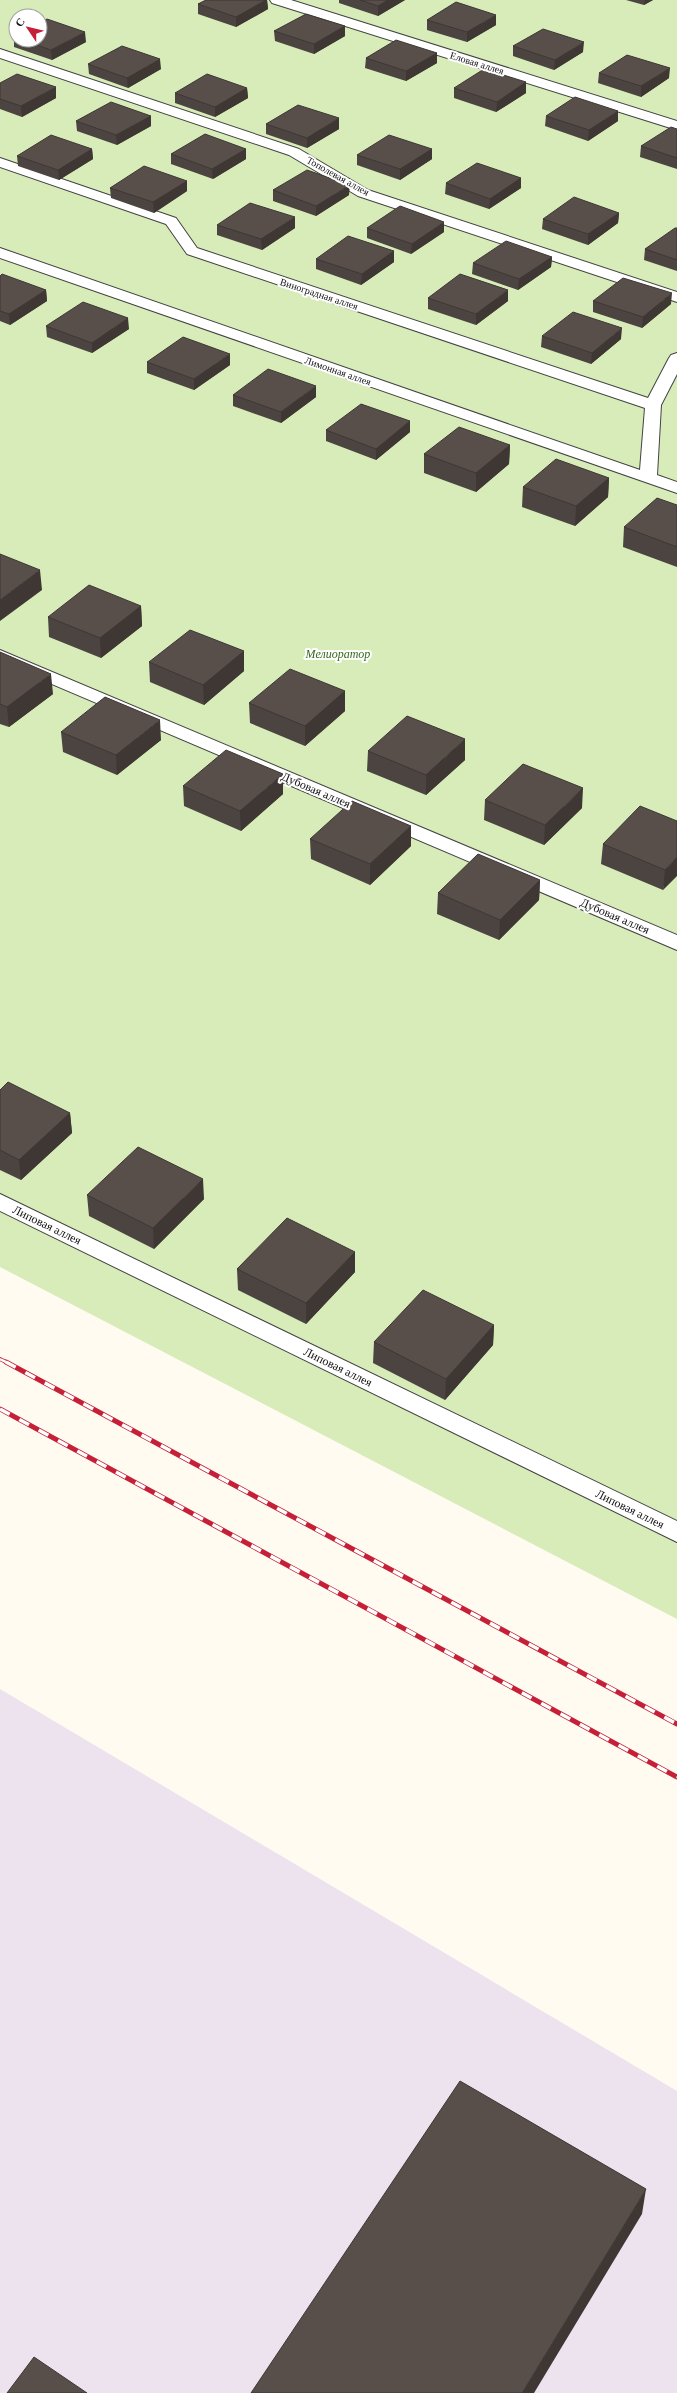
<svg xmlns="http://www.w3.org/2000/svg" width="677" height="2393" font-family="Georgia,serif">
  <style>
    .industrial { fill: #ece3ee }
    .green { fill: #d7ecb8; fill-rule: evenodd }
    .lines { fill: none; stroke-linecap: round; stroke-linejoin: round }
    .street-casing { stroke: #424242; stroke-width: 2 }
    .street { fill: #fff; fill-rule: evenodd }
    .rail-far1-casing { stroke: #c52037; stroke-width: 4 }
    .rail-casing { stroke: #c52037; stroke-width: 5 }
    .rail-far1 { stroke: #fff; stroke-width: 2.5; stroke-dasharray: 8; stroke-linecap: butt }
    .rail { stroke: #fff; stroke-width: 3.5; stroke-dasharray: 11; stroke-linecap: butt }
    .wall { fill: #4c4440 }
    .shaded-wall { fill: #3e3734 }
    .building { fill: #584f4b; stroke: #3e3734 }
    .labels { text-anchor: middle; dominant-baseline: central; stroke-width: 4; stroke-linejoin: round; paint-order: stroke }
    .far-street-label { font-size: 10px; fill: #0f0f0f; stroke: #fff }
    .park-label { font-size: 12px; font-style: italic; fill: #336a1c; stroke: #fff }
    .street-label { font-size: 12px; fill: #0f0f0f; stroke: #fff }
  </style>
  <rect width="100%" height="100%" fill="#fffbf1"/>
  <path class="industrial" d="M0,1689L677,2091V2393H0Z"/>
  <path class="green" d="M0,0H677V1619L0,1267ZM16,16H40V40H16Z"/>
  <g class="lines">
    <defs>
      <path id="street" d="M270,0H291L677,121V130L272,3Z
        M0,49L299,149L368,190L677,292V302L358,196L289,155L0,58Z
        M0,158L176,218L197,248L648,398L669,358L671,355L677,353V374L661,405L657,475L677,482V493L0,258V248L640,470L645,408L187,254L166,224L0,167Z
        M0,650L677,935V950L0,662Z
        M0,1194L677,1521V1542L0,1211Z"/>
    </defs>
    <use href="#street" class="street-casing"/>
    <use href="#street" class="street"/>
    <defs>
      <path id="rail-far1" d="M0,1359L8,1363"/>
      <path id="rail" d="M6,1362L677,1724
        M0,1409L677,1777"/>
    </defs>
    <use href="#rail-far1" class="rail-far1-casing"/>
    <use href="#rail" class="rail-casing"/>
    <use href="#rail-far1" class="rail-far1"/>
    <use href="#rail" class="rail"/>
  </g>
  <path class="wall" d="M206,0H267L268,9L236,27L198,14V4Z
    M339,0H405L378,16L339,3Z
    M626,0H653L644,5Z
    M427,20L496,25L467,42L427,30Z
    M345,26V36L314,54L275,41L274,31Z
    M16,36V40H40L86,42L52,60L14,47V37Z
    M513,46L583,52L554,70L513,56Z
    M437,53V63L406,81L365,68L366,58Z
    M88,64L161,69L128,88L89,74Z
    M599,73L669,78L641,97L598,83Z
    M526,82V93L496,112L454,98V88Z
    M0,83L56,98L22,117L0,109Z
    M247,88L248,98L215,117L175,103V93Z
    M151,116V126L117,145L77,131L76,121Z
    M546,116L618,121L588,141L545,126Z
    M266,124L339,129L307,148L266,134Z
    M677,129V169L640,157L641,146Z
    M92,149L93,159L59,180L18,166L17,156Z
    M246,149V159L213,179L171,164V154Z
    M432,149V159L400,180L357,165V155Z
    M521,178V188L489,209L445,194L446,183Z
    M187,181V191L154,213L111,198L110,188Z
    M273,190L349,195L316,216L273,201Z
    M619,213L618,223L588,245L542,229L543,219Z
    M217,225L295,228L262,250L217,235Z
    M367,228L444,232L411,254L367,238Z
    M677,228V271L644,260L645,249Z
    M394,251V262L361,285L316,269V259Z
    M552,257L551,267L518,290L472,274L473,263Z
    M0,276L46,290L47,301L10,325L0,321Z
    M428,298L508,301L476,325L428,309Z
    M593,301L671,304L642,328L593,312Z
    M46,326L129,329L92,353L47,337Z
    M542,336L621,339L591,364L541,347Z
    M147,362L230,365L194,390L147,373Z
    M233,395L316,397L281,423L233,406Z
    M410,421V432L376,460L326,441V430Z
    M510,445L509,464L476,492L424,473V454Z
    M609,478L608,497L575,526L522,507L523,487Z
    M677,505V567L623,547L624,527Z
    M141,606L142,626L101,658L49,637L48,617Z
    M244,651V671L204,705L150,682L149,662Z
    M0,652L53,694L9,727L0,724Z
    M345,691V711L305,746L250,723L249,703Z
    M61,732L161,740L117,775L63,752Z
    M368,751L465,760L426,795L367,771Z
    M183,786L283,794L241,831L184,806Z
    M485,800L582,808L544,845L484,820Z
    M677,821L663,890L601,864L603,844Z
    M411,826V846L370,885L311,859L310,839Z
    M540,880L539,900L499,940L437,914L438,893Z
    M0,1090L70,1113L72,1133L21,1180L0,1170Z
    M87,1195L204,1199L154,1249L89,1216Z
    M355,1252V1272L306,1324L238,1290L237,1269Z
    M494,1325L493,1345L445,1400L373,1363L374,1342Z"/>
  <path class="shaded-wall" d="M266,0H267L268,9L236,27V17Z
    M388,0H405L378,16V6Z
    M645,0H653L644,5Z
    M496,15V25L467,42V32Z
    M345,26V36L314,54V44Z
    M85,32L86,42L52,60L51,50Z
    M584,42L583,52L554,70L555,60Z
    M437,53V63L406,81V71Z
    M160,59L161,69L128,88L127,78Z
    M670,68L669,78L641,97V86Z
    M526,82V93L496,112L497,102Z
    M56,87V98L22,117L21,106Z
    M247,88L248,98L215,117V107Z
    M618,111V121L588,141L589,130Z
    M151,116V126L117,145L116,135Z
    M339,118V129L307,148V138Z
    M92,149L93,159L59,180L58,170Z
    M246,149V159L213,179L212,169Z
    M432,149V159L400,180V169Z
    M521,178V188L489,209L490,199Z
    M187,181V191L154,213L153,202Z
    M350,185L349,195L316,216V206Z
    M619,213L618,223L588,245V234Z
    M295,217V228L262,250L261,239Z
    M444,222V232L411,254L412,244Z
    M394,251V262L361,285L362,274Z
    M552,257L551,267L518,290L519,279Z
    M46,290L47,301L10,325L9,314Z
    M508,290V301L476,325V314Z
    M672,293L671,304L642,328L643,317Z
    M128,318L129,329L92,353V343Z
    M622,328L621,339L591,364L592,353Z
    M230,354V365L194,390V379Z
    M316,386V397L281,423V412Z
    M410,421V432L376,460V449Z
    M510,445L509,464L476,492V473Z
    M609,478L608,497L575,526L576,506Z
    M40,570L42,590L0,621V600Z
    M141,606L142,626L101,658L100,638Z
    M244,651V671L204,705L203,685Z
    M51,674L53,694L9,727L7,707Z
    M345,691V711L305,746V726Z
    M160,720L161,740L117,775L116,755Z
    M465,739V760L426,795V775Z
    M283,774V794L241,831L240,811Z
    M583,788L582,808L544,845L545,825Z
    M411,826V846L370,885V864Z
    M677,857V876L663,890L665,870Z
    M540,880L539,900L499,940L500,920Z
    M70,1113L72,1133L21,1180L19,1160Z
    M203,1179L204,1199L154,1249L153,1228Z
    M355,1252V1272L306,1324V1303Z
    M494,1325L493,1345L445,1400L446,1379Z
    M646,2189L642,2214L534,2393H522Z"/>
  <path class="building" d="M206,0H266L236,17L198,4Z
    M360,0H388L378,6Z
    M456,2L496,15L467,32L427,20Z
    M306,14L345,26L314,44L274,31Z
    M47,19L85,32L51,50L22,40H40V23Z
    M543,29L584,42L555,60L513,46Z
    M396,40L437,53L406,71L366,58Z
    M122,46L160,59L127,78L88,64Z
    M627,55L670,68L641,86L599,73Z
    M484,69L526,82L497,102L454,88Z
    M17,74L56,87L21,106L0,99V83Z
    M207,74L247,88L215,107L175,93Z
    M575,97L618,111L589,130L546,116Z
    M111,102L151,116L116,135L76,121Z
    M298,105L339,118L307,138L266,124Z
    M671,127L677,129V158L641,146Z
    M205,134L246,149L212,169L171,154Z
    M51,135L92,149L58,170L17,156Z
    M389,135L432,149L400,169L357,155Z
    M477,163L521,178L490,199L446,183Z
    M144,166L187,181L153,202L110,188Z
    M307,170L350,185L316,206L273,190Z
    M574,197L619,213L588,234L543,219Z
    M250,203L295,217L261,239L217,225Z
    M400,206L444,222L412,244L367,228Z
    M675,228H677V260L645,249Z
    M348,236L394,251L362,274L316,259Z
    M506,241L552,257L519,279L473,263Z
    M2,274L46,290L9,314L0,311V276Z
    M460,274L508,290L476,314L428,298Z
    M623,278L672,293L643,317L593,301Z
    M83,302L128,318L92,343L46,326Z
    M573,312L622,328L592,353L542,336Z
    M183,337L230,354L194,379L147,362Z
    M268,369L316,386L281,412L233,395Z
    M361,404L410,421L376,449L326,430Z
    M459,427L510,445L476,473L424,454Z
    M556,459L609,478L576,506L523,487Z
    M657,498L677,505V547L624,527Z
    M0,554L40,570L0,600Z
    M89,585L141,606L100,638L48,617Z
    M190,630L244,651L203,685L149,662Z
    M0,652L51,674L7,707L0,704Z
    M290,669L345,691L305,726L249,703Z
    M105,697L160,720L116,755L61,732Z
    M407,716L465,739L426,775L368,751Z
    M226,750L283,774L240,811L183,786Z
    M523,764L583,788L545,825L485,800Z
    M352,801L411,826L370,864L310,839Z
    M640,806L677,821V857L665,870L603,844Z
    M478,854L540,880L500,920L438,893Z
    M8,1082L70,1113L19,1160L0,1150V1090Z
    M138,1147L203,1179L153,1228L87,1195Z
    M287,1218L355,1252L306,1303L237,1269Z
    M423,1290L494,1325L446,1379L374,1342Z
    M460,2081L646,2189L522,2393H251Z
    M34,2357L87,2393H7Z"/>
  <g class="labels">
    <g class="far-street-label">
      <text transform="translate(477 63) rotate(17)">Еловая аллея</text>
      <text transform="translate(338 176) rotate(29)">Тополевая аллея</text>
      <text transform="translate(319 294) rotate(18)">Виноградная аллея</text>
      <text transform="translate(338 371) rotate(19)">Лимонная аллея</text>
    </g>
    <g class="park-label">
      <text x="338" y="654">Мелиоратор</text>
    </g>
    <g class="street-label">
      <text transform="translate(316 790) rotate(23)">Дубовая аллея</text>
      <text transform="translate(615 916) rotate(23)">Дубовая аллея</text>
      <text transform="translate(47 1225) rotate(26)">Липовая аллея</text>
      <text transform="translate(338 1367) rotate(26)">Липовая аллея</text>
      <text transform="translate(630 1509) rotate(26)">Липовая аллея</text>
    </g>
  </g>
  <g transform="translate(28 28) rotate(305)"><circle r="19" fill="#ffffff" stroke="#9f9f9f"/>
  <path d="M0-3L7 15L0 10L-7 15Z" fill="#c52037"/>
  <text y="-6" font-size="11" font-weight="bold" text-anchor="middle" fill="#0f0f0f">С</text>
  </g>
</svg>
